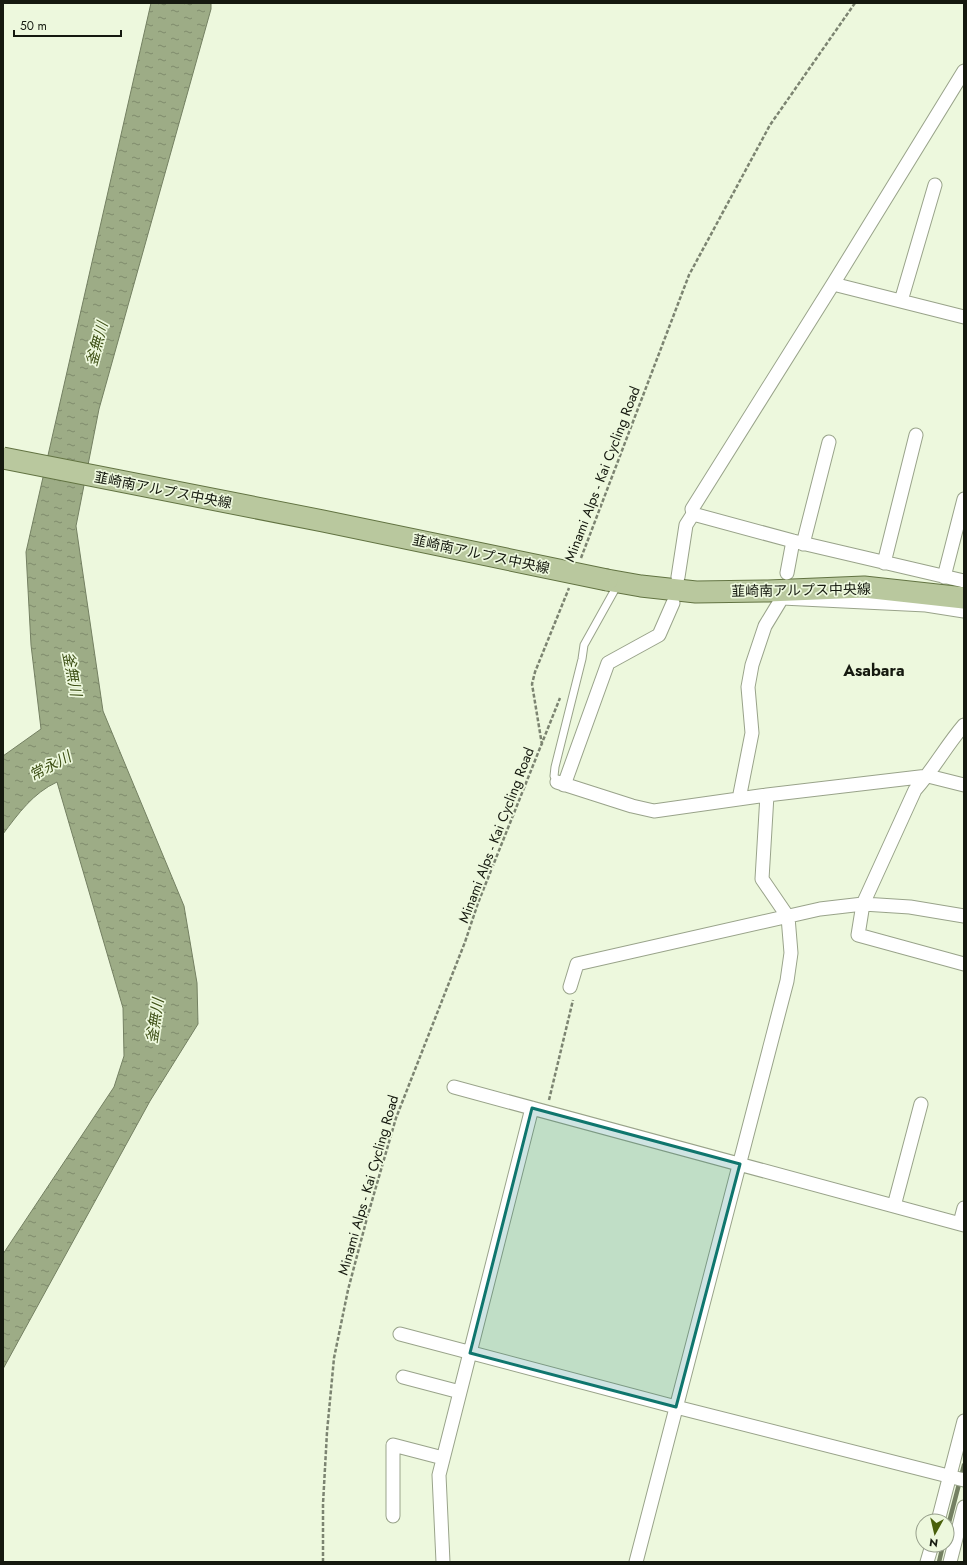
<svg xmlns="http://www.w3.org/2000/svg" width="967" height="1565" font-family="Jost,'Noto Sans JP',sans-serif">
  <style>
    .water { fill: url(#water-ripples); stroke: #748062 }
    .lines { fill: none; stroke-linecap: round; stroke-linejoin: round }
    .stream { stroke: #748062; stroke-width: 4.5 }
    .service-casing { stroke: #99a38a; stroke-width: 9 }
    .minor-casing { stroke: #99a38a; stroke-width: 15 }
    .primary-casing { stroke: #627342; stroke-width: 23 }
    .path { stroke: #7c8471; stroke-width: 2.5; stroke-dasharray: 4 2; stroke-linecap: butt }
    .service { stroke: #fff; stroke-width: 7 }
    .minor { stroke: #fff; stroke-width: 13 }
    .primary { stroke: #b9c89e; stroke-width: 21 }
    .primary-bridge-casing { stroke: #627342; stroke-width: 23; stroke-linecap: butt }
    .primary-bridge { stroke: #b9c89e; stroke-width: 21 }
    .marked { fill: #0f766e; fill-opacity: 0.2; stroke: #0f766e; stroke-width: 3; stroke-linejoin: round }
    .labels { text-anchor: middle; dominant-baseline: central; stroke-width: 3.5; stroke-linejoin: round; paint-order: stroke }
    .street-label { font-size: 14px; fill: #15190f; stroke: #edf8dd }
    .water-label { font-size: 15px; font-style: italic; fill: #3e5016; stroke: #edf8dd }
    .quarter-label { font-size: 16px; font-weight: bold; fill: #15190f; stroke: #edf8dd }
  </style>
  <defs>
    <pattern id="water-ripples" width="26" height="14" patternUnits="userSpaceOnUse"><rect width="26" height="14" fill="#9dac86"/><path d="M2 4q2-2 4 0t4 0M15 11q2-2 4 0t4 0" fill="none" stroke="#7f8b6c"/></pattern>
  </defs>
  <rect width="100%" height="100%" fill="#edf8dd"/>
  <path class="water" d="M151,3H211V9L99,409L76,526L103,711L184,906L197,983L198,1024L150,1101L3,1369V1254L114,1087L124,1056L123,1008L57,782C33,793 18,814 3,834V756L41,729L31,645L26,552Z"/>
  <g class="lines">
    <path class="stream" d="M947,1530L964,1465
      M939,1562L943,1545"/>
    <defs>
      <path id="service" d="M557,782L554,776L555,767L582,659L584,645L618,584"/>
      <path id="minor" d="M964,71L833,284L692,509L693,514L793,541L964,581
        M833,284L964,317
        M901,301L935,185
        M803,544L829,442
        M884,563L916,435
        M787,573L793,541
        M678,577L686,525L693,514
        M944,577L964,499
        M964,725C946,746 933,770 915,790L863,904L858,935L964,964
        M557,782L632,806L654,811L767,795L928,776L964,785
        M564,785L608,663L659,635L673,603
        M739,799L752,733L748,687L752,665L765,626L782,598L926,605L964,611
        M570,987L577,964L820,909L863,904L910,907L964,916
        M454,1087L964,1225
        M894,1206L921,1104
        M960,1223L964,1208
        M400,1334L676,1407L964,1480
        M403,1377L460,1392
        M393,1516V1445L443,1458
        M938,1521L964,1421
        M443,1562L439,1475L532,1108
        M636,1562L787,981L791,953L788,917L762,879L767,795
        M927,1562L932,1545
        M950,1562L964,1507"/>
      <path id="primary" d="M607,580L641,586L696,592L768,591L864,587L964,598"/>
    </defs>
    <use href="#service" class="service-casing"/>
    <use href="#minor" class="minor-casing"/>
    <use href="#primary" class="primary-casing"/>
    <path class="path" d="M581,558L689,275L770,125L855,3
      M542,745L532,684L535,672L569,588
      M549,1100L573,1000
      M323,1562V1504L327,1432L334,1358L348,1290L367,1218L396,1118L465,942L478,903L560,698"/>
    <use href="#service" class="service"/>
    <use href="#minor" class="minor"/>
    <use href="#primary" class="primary"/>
    <defs>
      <path id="primary-bridge" d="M3,458L323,521L607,580"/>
    </defs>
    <use href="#primary-bridge" class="primary-bridge-casing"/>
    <use href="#primary-bridge" class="primary-bridge"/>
  </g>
  <path class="marked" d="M532,1108L740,1164L676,1407L470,1353Z"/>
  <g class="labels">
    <g class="street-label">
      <text transform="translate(602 474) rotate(-69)">Minami Alps - Kai Cycling Road</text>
      <text transform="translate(163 490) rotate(11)">韮崎南アルプス中央線</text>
      <text transform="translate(481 554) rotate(12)">韮崎南アルプス中央線</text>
      <text transform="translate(801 590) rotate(-1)">韮崎南アルプス中央線</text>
      <text transform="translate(496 835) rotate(-69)">Minami Alps - Kai Cycling Road</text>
      <text transform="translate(368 1185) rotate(-74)">Minami Alps - Kai Cycling Road</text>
    </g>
    <g class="water-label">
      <text transform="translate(97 344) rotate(-75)">釜無川</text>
      <text transform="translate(72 674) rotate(79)">釜無川</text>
      <text transform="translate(50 766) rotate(-28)">常永川</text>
      <text transform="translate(155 1021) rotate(-81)">釜無川</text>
    </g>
    <g class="quarter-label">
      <text x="874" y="670">Asabara</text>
    </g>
  </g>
  <rect width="967" height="1565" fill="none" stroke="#15190f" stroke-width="8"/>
  <g transform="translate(935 1533) rotate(188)"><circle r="19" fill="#edf8dd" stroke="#979f8b"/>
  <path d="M0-3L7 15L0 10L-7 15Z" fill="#49600c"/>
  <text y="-6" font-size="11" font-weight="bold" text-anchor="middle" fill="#15190f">N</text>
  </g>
  <path d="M14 30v6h107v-6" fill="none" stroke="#15190f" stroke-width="2"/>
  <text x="20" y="30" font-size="12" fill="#15190f" stroke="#edf8dd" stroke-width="3" paint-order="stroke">50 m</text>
</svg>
